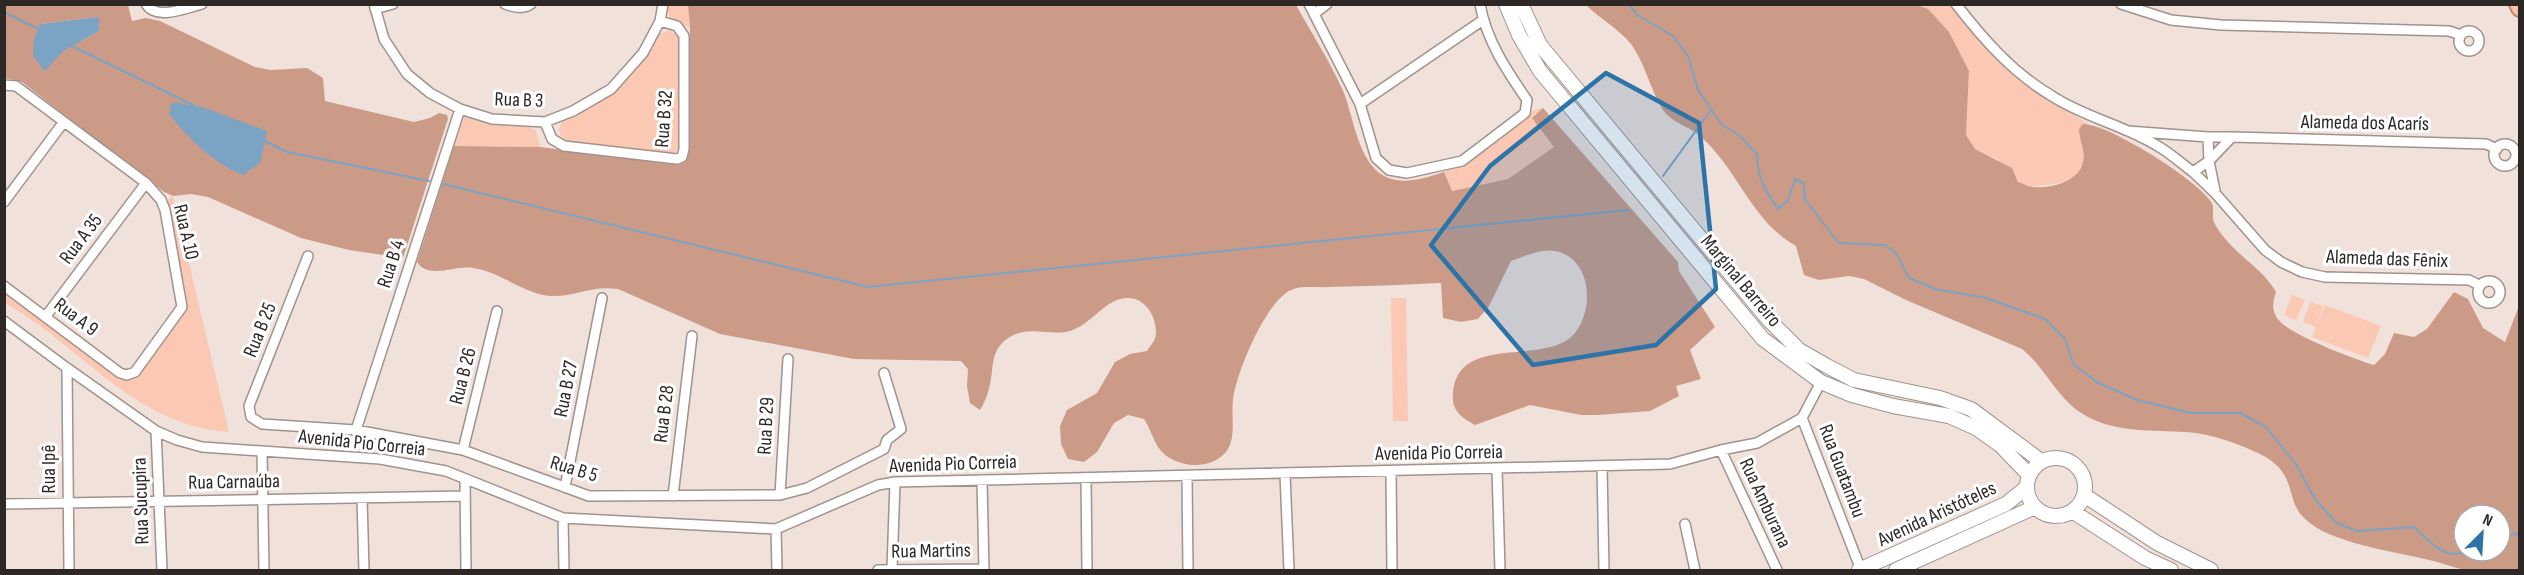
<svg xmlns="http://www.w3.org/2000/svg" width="2524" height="575" font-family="'Sofia Sans Condensed',sans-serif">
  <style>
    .green { fill: #fac8b3 }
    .forest { fill: #cc9b87; fill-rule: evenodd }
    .water { fill: #7aa3c4 }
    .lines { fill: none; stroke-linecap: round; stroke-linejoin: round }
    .stream { stroke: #7aa3c4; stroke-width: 2 }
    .street-casing { stroke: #a0928c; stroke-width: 12 }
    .secondary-casing { stroke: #a0928c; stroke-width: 16 }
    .highway-casing { stroke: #b48b7a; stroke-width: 20 }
    .street { stroke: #fff; stroke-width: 9 }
    .secondary { stroke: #fff; stroke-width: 14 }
    .highway { stroke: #fdc1a8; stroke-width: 16 }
    .marked { fill: #2c74a8; fill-opacity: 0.2; stroke: #2c74a8; stroke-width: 4.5; stroke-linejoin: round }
    .labels { text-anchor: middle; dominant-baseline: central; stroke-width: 6; stroke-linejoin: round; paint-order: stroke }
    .street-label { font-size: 20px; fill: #2d2725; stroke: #fff }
  </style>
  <rect width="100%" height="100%" fill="#f1e1db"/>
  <path class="green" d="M668,5H688L690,28C675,21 667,23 668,5Z
    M1917,5H1949L1982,44L2016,77L2088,124H2083L2079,135L2084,149L2083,164L2075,177L2061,183L2031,187L2018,182L1999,160L1975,149L1966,135L1969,71L1928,9Z
    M670,30L680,37L679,145L677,150L671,154L568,141L560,135L559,129L563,119C606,103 638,75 659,34Z
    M1543,108L1532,118L1555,147L1508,179L1451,191L1444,172L1466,164L1533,111Z
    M464,117L497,125L530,127L536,131L540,147L454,146Z
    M173,196L229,432C135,426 81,346 5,303L4,292L120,378L131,379L138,376L188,305L166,201Z
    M2292,295L2305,300L2296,320L2284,315Z
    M1391,298H1406L1408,421H1393Z
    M2310,302L2323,306L2316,327L2303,322Z
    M2325,305L2381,326L2368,358L2312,337Z"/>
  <path class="forest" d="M5,5H128L132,21L146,18L160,21L255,67L271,70L307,68L323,78L325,101L414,122L430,118L439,113L447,115L448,119L403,258L349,250L301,238L208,197L191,194L173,196L164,192L22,82L5,78ZM99,17V31L62,51L45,70L40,24Z
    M688,5H1296C1312,34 1331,63 1344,93C1357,128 1361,188 1413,180C1424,179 1434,175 1444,172L1452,191L1508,179L1554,147L1532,118L1543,108L1678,262L1679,271L1715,327L1690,350L1701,379L1676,386L1679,396L1650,411L1598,415H1581L1530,405L1475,425C1462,418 1451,410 1453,394C1457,332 1545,367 1574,334C1595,310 1592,258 1555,251C1540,248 1524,257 1511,261L1489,306L1478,319L1461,322L1443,318L1441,283C1403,285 1365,286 1327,287C1317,288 1301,285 1291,290C1266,301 1236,373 1233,400C1231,415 1236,435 1228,449C1214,472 1172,469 1158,447C1152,437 1150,428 1144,419L1128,415L1114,423L1097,452L1084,462L1068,459L1061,444L1060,426L1067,410L1097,393L1115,362L1130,354L1147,351C1150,346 1155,341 1156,335C1157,315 1143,293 1120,299C1100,305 1087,329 1065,332C1046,335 1026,325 1007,339C990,351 994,367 990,384C988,394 985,402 980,410L970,403L967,386L968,369L961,361L854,359L720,334L618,289C591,285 575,297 550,296C522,293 501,272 473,268C455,265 429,280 417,262L454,146L540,147L679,165L685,162L689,154L690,28Z
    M1586,5H1917L1928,9L1949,32L1969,71L1966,135L1975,149L2012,168L2018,182C2022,183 2027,186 2032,187C2050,189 2079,182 2083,162C2086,150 2079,141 2079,129L2083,124C2107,123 2198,180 2211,202C2215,207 2212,213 2213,219C2215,227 2223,236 2228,242C2244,260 2264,271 2276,292C2273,302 2271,308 2277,318C2287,334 2355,359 2374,365L2385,354L2394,333L2414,337L2427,329L2454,292L2468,299L2483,328L2505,342L2519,306V570C2504,571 2479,574 2465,570C2452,567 2439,562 2425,559C2392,551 2330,543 2305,519C2284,500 2299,473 2260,454C2237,443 2212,434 2186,432C2153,430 2119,433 2088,417C2058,402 2047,369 2022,349L1906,300L1864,279L1849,276L1819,280L1804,275L1796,246C1751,221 1738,169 1700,136C1690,127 1671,122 1663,110C1650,89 1645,63 1631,44C1618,28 1600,19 1586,5ZM2464,515H2500V551H2464Z"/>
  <path class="water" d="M99,17V31L63,51L45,71L33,56L34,40L40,24Z
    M172,102L202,107L267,131L260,163L243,175C213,163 189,139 169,114Z"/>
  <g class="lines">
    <path class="stream" d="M1629,4L1637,15L1673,36L1688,56L1698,90L1721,124L1740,136L1757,154C1757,177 1765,190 1778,209L1788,200L1795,179L1804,183L1805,200L1839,243L1885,245L1896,253L1909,278L1935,289L1986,298L2045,319L2065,339L2073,364L2097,382L2137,400L2191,413H2240L2266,427L2297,466L2315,499L2336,523L2358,531L2414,527C2430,542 2445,562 2469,551
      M4,12L40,30
      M72,46L193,105
      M263,140L287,152L429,181
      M1663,176L1711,110
      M443,184L868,287L1628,210
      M2500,538L2517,533L2520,541"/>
    <defs>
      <path id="street" d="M146,4C156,21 186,8 202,4
        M374,4L384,39L407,74L430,93L460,109L492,119L545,122L573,111L611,89L643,53L660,21L663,4
        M505,4C513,7 523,10 531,4
        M1309,4L1360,104L1376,158L1389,170L1407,173L1462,161L1525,113L1527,100C1507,71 1486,40 1480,4
        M1956,4C1984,40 2013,73 2052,96C2084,117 2123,125 2156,145C2169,152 2181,163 2193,172L2209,161L2208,137L2128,131
        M2121,4L2171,20L2221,25L2449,31L2461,35
        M375,9L393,4
        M1314,14L1327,4
        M2459 41a10 10 0 1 1 20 0a10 10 0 1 1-20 0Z
        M4,85L16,86L146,183L161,200L165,210L182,307L135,372L127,375L120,373L4,286
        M1360,104L1483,20
        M545,122L552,139L564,146L677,159L682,157L684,149V36L677,26L660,21
        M2208,137H2232L2209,161L2215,191
        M2232,137L2486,144L2497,149
        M2494 155a11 11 0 1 1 22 0a11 11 0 1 1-22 0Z
        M2193,172L2215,193L2265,250L2281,262L2302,272L2325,277L2469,280L2479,285
        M4,202L63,123
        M308,256L249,406L251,417L262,424L356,430L463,450L589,496L780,495L807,488L884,449L887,440L901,429L884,373
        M2478 292a11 11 0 1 1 22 0a11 11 0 1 1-22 0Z
        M46,316L146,183
        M4,321L67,368L156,431L177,440L202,447L380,459L446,471L563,518L776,529L878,485L895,482L1670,464L1721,450L1757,443L1802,418L1821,382
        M67,368L69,570
        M1802,418L1861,570
        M356,430L460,109
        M156,431L162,570
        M463,450L497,311
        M1721,450L1777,570
        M262,451L264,570
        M1602,466L1604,570
        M1497,469L1500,570
        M1391,472L1392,570
        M1285,474L1289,570
        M1187,476L1188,570
        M1086,478L1087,570
        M465,479L466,570
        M982,480L984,570
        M565,487L602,298
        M780,495L788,359
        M673,496L692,336
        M362,498L364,570
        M4,504L465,496
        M563,518L564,570
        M1685,524L1695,570
        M776,529L777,570
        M892,569L895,482
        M878,570L984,569"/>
      <path id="secondary" d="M1506,4L1519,35L1540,71L1763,339L1821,382L1852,395L1893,406L1949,416L1976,428L2000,445L2029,475
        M1521,4L1540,45L1768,319L1799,350L1827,366L1854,380L1940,398L1971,409L2041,461
        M2027 487a29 29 0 1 1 58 0a29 29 0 1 1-58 0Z
        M2084,495L2157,543L2211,570
        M2072,511L2145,558L2171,570
        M1859,570L2006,504L2027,487
        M1896,570L2035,507"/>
      <path id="highway" d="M2518,4L2520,8"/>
    </defs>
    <use href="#street" class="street-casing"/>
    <use href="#secondary" class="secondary-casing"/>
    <use href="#highway" class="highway-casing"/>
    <use href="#street" class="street"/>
    <use href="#secondary" class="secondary"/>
    <use href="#highway" class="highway"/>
  </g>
  <path class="marked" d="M1606,73L1699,123L1716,289L1656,345L1533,365L1431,245L1490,166Z"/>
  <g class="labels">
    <g class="street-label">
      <text transform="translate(519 100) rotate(2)">Rua B 3</text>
      <text transform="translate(664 119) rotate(-86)">Rua B 32</text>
      <text transform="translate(2365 123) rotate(1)">Alameda dos Acarís</text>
      <text transform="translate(186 232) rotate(77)">Rua A 10</text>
      <text transform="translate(81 239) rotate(-53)">Rua A 35</text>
      <text transform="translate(2387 259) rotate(2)">Alameda das Fênix</text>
      <text transform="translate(391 264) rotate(-72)">Rua B 4</text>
      <text transform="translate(1741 281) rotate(50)">Marginal Barreiro</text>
      <text transform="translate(76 317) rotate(37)">Rua A 9</text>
      <text transform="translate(260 330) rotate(-68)">Rua B 25</text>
      <text transform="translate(463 376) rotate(-76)">Rua B 26</text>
      <text transform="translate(566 389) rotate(-79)">Rua B 27</text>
      <text transform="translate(664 414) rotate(-83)">Rua B 28</text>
      <text transform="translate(766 426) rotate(-87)">Rua B 29</text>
      <text transform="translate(362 443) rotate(6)">Avenida Pio Correia</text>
      <text transform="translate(1439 453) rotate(-1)">Avenida Pio Correia</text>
      <text transform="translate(953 464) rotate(-2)">Avenida Pio Correia</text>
      <text transform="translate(49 469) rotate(-90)">Rua Ipê</text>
      <text transform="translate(574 469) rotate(17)">Rua B 5</text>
      <text transform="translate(1842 471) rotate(69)">Rua Guatambu</text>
      <text transform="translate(234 482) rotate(-1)">Rua Carnaúba</text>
      <text transform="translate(141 501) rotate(-92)">Rua Sucupira</text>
      <text transform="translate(1765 503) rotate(65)">Rua Amburana</text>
      <text transform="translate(1937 514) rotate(-25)">Avenida Aristóteles</text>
      <text transform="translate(931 551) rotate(-1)">Rua Martins</text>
    </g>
  </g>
  <rect width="2524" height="575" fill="none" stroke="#2d2725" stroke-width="12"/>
  <g transform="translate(2482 533) rotate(24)"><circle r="28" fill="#ffffff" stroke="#aba9a8" stroke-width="1.5"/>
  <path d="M0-4.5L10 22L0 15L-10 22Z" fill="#2c74a8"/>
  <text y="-9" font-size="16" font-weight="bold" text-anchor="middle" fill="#2d2725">N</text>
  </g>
</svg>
